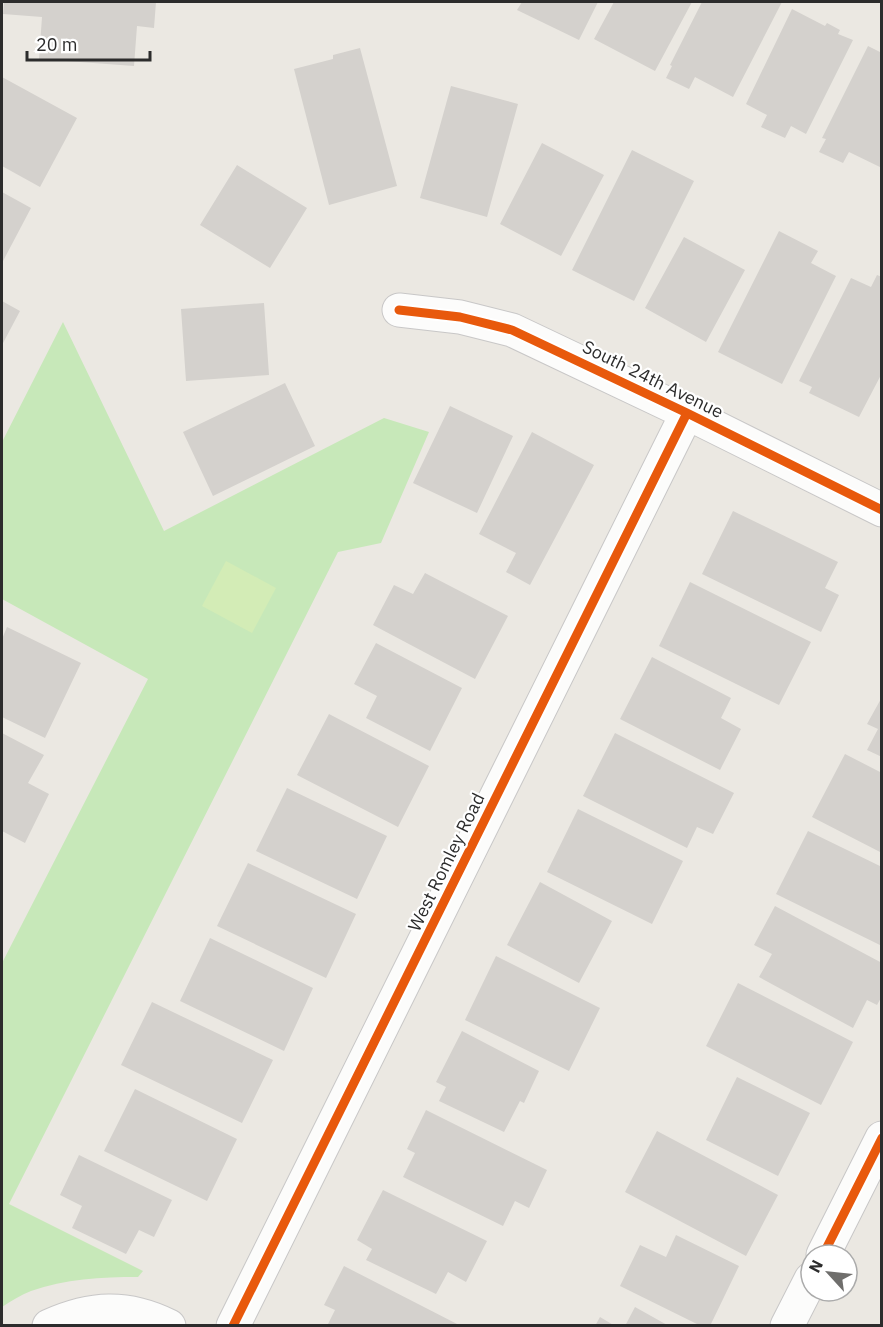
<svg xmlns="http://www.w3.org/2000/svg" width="883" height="1327" font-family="'IBM Plex Sans',sans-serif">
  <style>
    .green { fill: #c7e8b9 }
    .pitch { fill: #d3ecb6 }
    .building { fill: #d4d1cd }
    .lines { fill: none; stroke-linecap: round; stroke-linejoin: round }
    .minor-casing { stroke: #c8c7c7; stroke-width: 35 }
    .minor { stroke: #fcfcfb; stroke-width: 33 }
    .cycleway-casing { stroke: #fff; stroke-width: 13 }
    .cycleway { stroke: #e8590c; stroke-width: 9 }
    .labels { text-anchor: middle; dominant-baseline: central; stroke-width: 4.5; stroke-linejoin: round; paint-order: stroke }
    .street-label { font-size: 18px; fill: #2c2c2c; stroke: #fff }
  </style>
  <rect width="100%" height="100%" fill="#ebe8e2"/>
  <path class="green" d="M63,322L164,531L384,418L429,432L381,543L338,552L9,1204L143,1271L138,1277C101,1277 65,1279 31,1291C21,1295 11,1301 2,1307V963L148,679L2,599V442Z"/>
  <path class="pitch" d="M226,561L276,588L252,633L202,606Z"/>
  <path class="building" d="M4,2H156L154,28L137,26L134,66L39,59L42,17L3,14Z
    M522,2H598L579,40L517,10Z
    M614,2H692L655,71L594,39Z
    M702,2H782L733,97L695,77L689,89L666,78L672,66L670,65Z
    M792,9L825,26L827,23L840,30L838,34L853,40L806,134L791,126L785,138L761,127L767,115L746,104Z
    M868,46L882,53V168L849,152L843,163L819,152L826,139L822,138Z
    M360,48L397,186L329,205L294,69L333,59V55Z
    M2,77L77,118L40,187L2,166Z
    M451,86L518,104L487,217L420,198Z
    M542,143L604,175L561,256L500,224Z
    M632,150L694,181L634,301L572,270Z
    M237,165L307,208L270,268L200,225Z
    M2,192L31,208L2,263Z
    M779,231L818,251L811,263L836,276L782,384L718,352Z
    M684,237L745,270L706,342L645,308Z
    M877,275L882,277V373L859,417L809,393L812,387L799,381L851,278L871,287Z
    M2,301L20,311L2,345Z
    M264,303L269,375L186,381L181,309Z
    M285,383L315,446L213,496L183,432Z
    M450,406L513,436L477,513L413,483Z
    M532,432L594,465L530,585L506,572L516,553L479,534Z
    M733,511L838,562L825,588L839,595L821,632L702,574Z
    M425,573L508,616L475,679L373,625L394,585L413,594Z
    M690,582L811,642L779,705L659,646Z
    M7,627L81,663L45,738L2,717V639Z
    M376,643L462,688L430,751L366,718L377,696L354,684Z
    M652,657L731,698L721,718L741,729L720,770L620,719Z
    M882,697V757L867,750L878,729L867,724Z
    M329,714L429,766L398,827L297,775Z
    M2,733L44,755L28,783L49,794L25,843L2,831Z
    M615,733L734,793L713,834L697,827L687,848L583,796Z
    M845,754L882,773V853L812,817Z
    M287,788L387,836L357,899L256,851Z
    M578,809L683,861L652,924L547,872Z
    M808,831L882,867V946L776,894Z
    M248,863L356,914L326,978L217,926Z
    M540,882L612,921L579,983L507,945Z
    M775,906L882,963V996L877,1005L867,1000L853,1028L759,977L772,954L754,945Z
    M210,938L313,988L284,1051L180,1001Z
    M496,956L600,1008L569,1071L465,1020Z
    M738,983L853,1042L821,1105L706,1046Z
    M152,1002L273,1060L242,1123L121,1065Z
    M462,1031L539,1071L524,1103L520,1101L504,1132L439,1101L446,1087L436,1082Z
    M737,1077L810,1113L778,1176L706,1140Z
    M135,1089L237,1139L207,1201L104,1151Z
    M426,1110L547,1170L529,1208L515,1201L503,1226L403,1177L415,1153L407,1149Z
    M657,1131L778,1195L746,1256L625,1192Z
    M79,1155L172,1200L154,1237L139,1230L126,1254L72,1228L82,1206L60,1195Z
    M383,1190L487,1241L466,1282L448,1272L436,1294L366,1260L372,1249L357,1240Z
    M676,1235L739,1266L710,1326H701L620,1286L640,1245L666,1257Z
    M344,1266L461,1326H327L335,1310L324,1305Z
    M635,1307L669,1326H625Z
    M600,1317L615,1326H595Z"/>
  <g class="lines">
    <defs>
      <path id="minor" d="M399,310L460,317L512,330L687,413L882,510
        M823,1255L882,1138
        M49,1326C91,1307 127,1305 169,1326
        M233,1326L687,413
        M787,1326L811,1279"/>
    </defs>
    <use href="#minor" class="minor-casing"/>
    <use href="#minor" class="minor"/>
    <defs>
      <path id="cycleway" d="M399,310L460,317L512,330L687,413L882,510
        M823,1255L882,1138
        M233,1326L687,413"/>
    </defs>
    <use href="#cycleway" class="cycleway-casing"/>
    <use href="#cycleway" class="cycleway"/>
  </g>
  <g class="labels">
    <g class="street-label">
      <text transform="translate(653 379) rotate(26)">South 24th Avenue</text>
      <text transform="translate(446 862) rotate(-64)">West Romley Road</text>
    </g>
  </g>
  <rect width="883" height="1327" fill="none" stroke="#2c2c2c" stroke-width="6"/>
  <g transform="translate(829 1273) rotate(297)"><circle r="28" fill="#ffffff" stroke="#ababab" stroke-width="1.5"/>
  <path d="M0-4.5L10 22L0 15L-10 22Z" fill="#6f6e6c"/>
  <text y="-9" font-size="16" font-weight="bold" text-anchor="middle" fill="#2c2c2c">N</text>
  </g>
  <path d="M27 51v9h123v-9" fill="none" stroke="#2c2c2c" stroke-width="3"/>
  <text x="36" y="51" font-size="18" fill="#2c2c2c" stroke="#ffffff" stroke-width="4.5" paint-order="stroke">20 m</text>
</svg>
